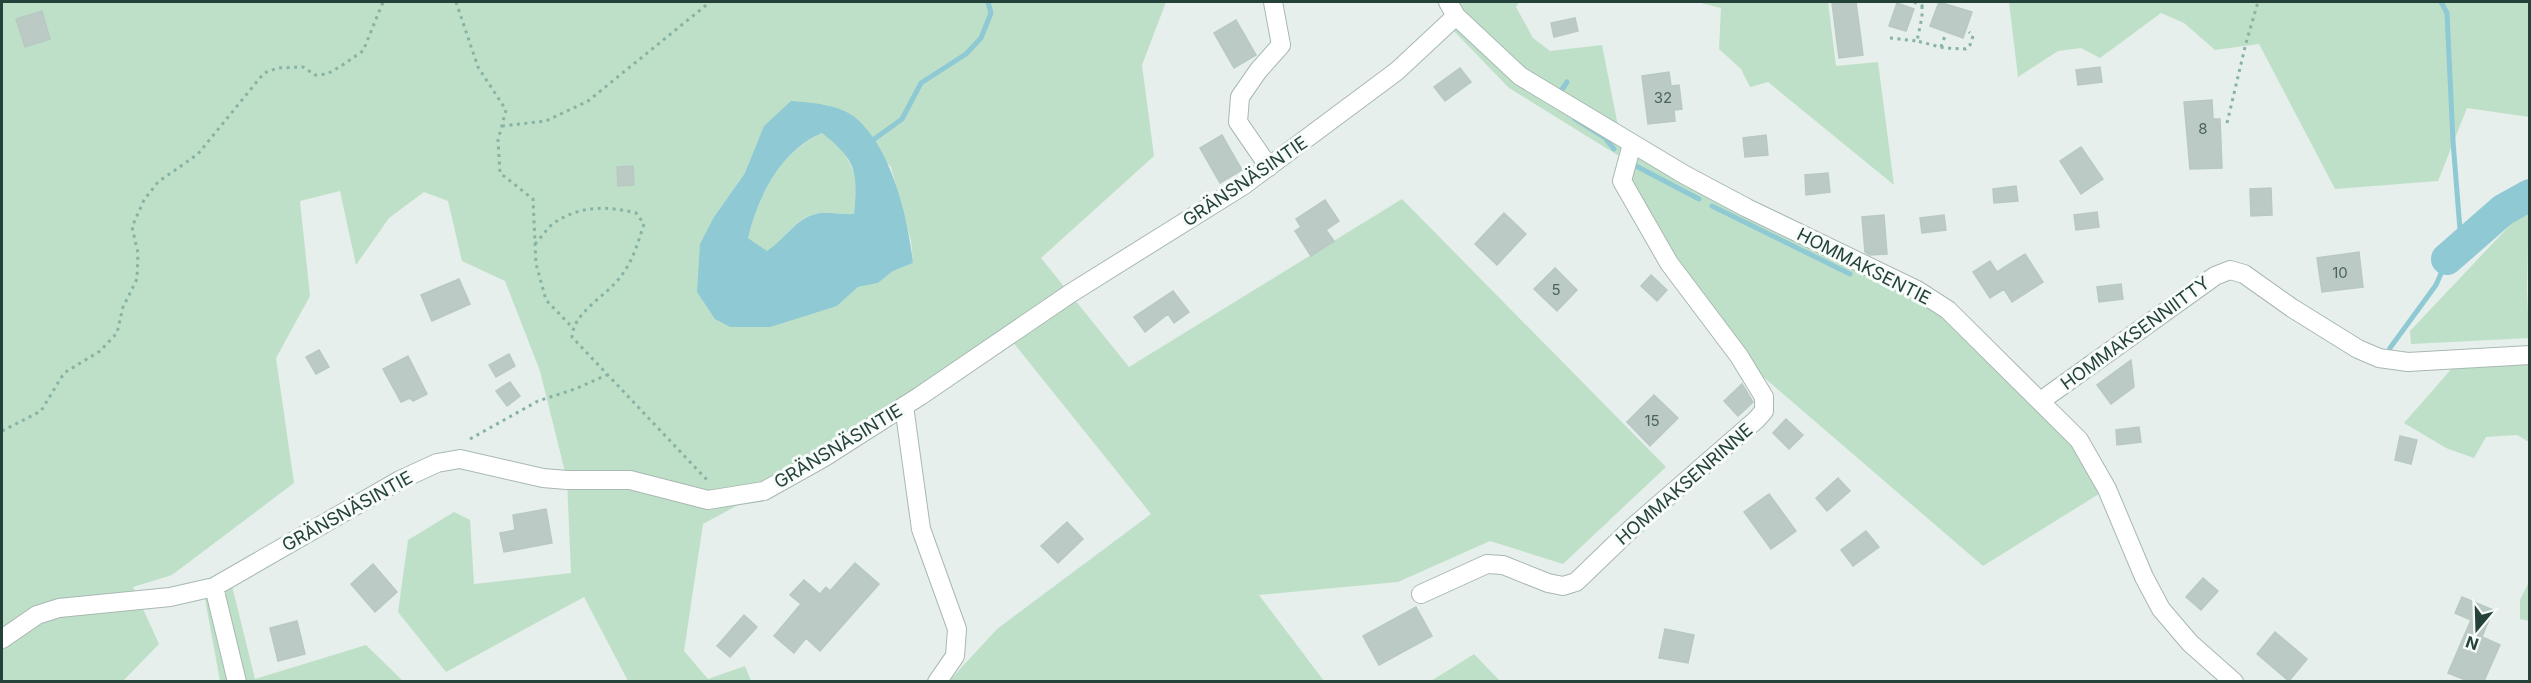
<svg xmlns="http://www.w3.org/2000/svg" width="2531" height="683" font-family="Inter,sans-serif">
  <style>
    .green { fill: #bfe0c8; fill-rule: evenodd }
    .water { fill: #8ec9d4; fill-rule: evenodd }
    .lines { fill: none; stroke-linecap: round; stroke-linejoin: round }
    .stream { stroke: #8ec9d4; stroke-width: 5 }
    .river { stroke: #8ec9d4; stroke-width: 32 }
    .building { fill: #bbcac4; stroke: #b8c9c2; stroke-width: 1.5 }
    .minor-casing { stroke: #a8b8b2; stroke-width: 20 }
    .path { stroke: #86b3a5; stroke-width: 3; stroke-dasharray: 3 4.5; stroke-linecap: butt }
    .minor { stroke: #fff; stroke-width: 18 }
    .labels { text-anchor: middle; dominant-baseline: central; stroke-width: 6; stroke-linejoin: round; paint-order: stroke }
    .number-label { font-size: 15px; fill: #4a645c }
    .street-label { font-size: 18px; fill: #24423a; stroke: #f7fbf9 }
  </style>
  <rect width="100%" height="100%" fill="#e6efeb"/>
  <path class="green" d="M2,2H1166L1142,65L1154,156L1041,258L1129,367L1402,199L1666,467L1563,564L1490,541L1398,582L1259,595L1324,681H949L997,629L1151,514L1008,336L764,491L703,524L684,651L708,679L745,666L751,681H628L584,597L446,672L398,612L408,540L454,512L470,520L474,584L571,573L567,480L540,371L505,281L462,261L448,201L424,192L389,218L356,265L340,191L300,201L310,296L276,358L294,483L172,575L133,587L159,644L123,681H2ZM828,105L891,167L911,241L913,263L893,271L878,283L858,287L837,306L810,312L714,217L745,173Z
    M1457,2H1519L1516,7L1533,38L1550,51L1602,45L1618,126L1528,74L1463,15Z
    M1697,2H1828L1836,66L1878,62L1894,185L1768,82L1750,87L1741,69L1719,49L1721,8Z
    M2009,2H2529V117L2467,108L2438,181L2335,189L2259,44L2215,50L2184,23L2161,13L2100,58L2081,48L2058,51L2018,77Z
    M1456,16L1520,76L1917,290L2041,400L2107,489L1983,566L1739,356L1622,181L1627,161L1509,88L1450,27Z
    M822,133L843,150L857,178L854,214C842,215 827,211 816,214C797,217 783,240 767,252L748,238C759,195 779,153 822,133Z
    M2529,205L2527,289L2529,338L2411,344L2410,331Z
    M2529,362V442L2517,435L2486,437L2474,458L2446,448L2404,423L2454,366Z
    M2529,582V621L2520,619V600Z
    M232,586L255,679L366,645L403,681H220L205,599Z
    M1474,654L1500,681H1431Z"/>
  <path class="water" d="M791,101C812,103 840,104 857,119C892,150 908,218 913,263L893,271L878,283L858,287L837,306L770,327H730L715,319L697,292L700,244L714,217L745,173L764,126ZM822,133C857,161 858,171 854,214C842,215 827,211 816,214C796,218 784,240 767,251L748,238C758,197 780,151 822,133Z"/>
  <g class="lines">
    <path class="stream" d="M1559,94L1567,82
      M1575,119L1605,138L1614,149
      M873,140L902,119L921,83L966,54L981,38L991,13L988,2
      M1636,166L1699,199
      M1712,206L1850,274
      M2390,348L2436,285L2460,230L2453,141L2447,13L2441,2"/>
    <path class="river" d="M2447,259L2503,210L2530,195"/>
  </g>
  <path class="building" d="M1856,2L1863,55L1839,58L1832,3Z
    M1939,2L1972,12L1963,38L1930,26Z
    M1897,3L1914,9L1906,31L1889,26Z
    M42,11L50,39L25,47L16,19Z
    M1575,18L1578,31L1554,37L1551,23Z
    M1236,20L1256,55L1234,68L1214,33Z
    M2100,67L2102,82L2078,85L2076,70Z
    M1460,68L1471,82L1445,101L1434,87Z
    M1669,72L1671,86L1679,85L1682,109L1674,110L1675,121L1648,124L1642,76Z
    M2212,100L2213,119H2220L2222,168L2190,169L2184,102Z
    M1222,135L1242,170L1220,183L1200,148Z
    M1766,135L1768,155L1745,157L1743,138Z
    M2081,147L2103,179L2081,194L2060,161Z
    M633,166L634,185L618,186L617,167Z
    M1828,173L1830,192L1806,195L1805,175Z
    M2016,186L2018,201L1994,203L1993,189Z
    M2271,188L2272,215L2251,216L2250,189Z
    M1325,200L1339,221L1326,230L1334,241L1311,256L1295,231L1301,227L1296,219Z
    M2097,212L2099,227L2076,230L2074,215Z
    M1504,213L1526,234L1497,265L1475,244Z
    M1884,215L1887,254L1870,255L1865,252L1862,217Z
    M1944,215L1946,230L1922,233L1920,218Z
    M2359,252L2363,287L2322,292L2317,258Z
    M2025,254L2043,282L2012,302L2004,289L1990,298L1973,272L1990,261L1997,272Z
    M1555,268L1577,290L1557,311L1534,289Z
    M1651,275L1667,290L1657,301L1641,286Z
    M459,279L470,304L432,321L421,295Z
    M2121,284L2123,299L2099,302L2097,287Z
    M1173,291L1189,312L1174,323L1168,314L1145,332L1134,317Z
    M319,350L329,367L316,374L306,357Z
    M509,354L515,366L496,377L489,365Z
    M408,356L427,394L413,401L410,398L401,402L383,369Z
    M2131,360L2134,387L2111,404L2097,385Z
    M510,382L520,396L507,406L496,391Z
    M1742,384L1753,402L1738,416L1724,401Z
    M1654,395L1678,418L1650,446L1627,422Z
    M1786,419L1803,435L1789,449L1773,433Z
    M2139,427L2141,442L2117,445L2116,430Z
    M2400,436L2417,440L2411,464L2395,460Z
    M1838,478L1850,491L1827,511L1816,498Z
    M1769,494L1796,531L1771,549L1744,512Z
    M546,509L552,543L504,552L500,533L515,530L513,515Z
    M1067,522L1083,539L1058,563L1041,546Z
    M1866,531L1879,547L1853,566L1841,550Z
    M855,563L879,584L820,651L806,638L794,653L774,636L801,604L790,595L804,580L820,594L826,587L830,591Z
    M373,564L397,592L375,612L351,584Z
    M2203,578L2218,591L2201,610L2186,597Z
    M2462,597L2493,610L2482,637L2500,645L2484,681H2468L2448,673L2471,620L2455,613Z
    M1416,607L1432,636L1379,665L1363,636Z
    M744,615L757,627L730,657L717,646Z
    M297,621L305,654L278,661L270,628Z
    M1665,629L1694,635L1688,663L1659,658Z
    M2275,632L2307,659L2289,681L2257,654Z"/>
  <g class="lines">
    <defs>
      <path id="minor" d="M1448,2L1456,16L1520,76L1685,175L1747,208L1917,290L1948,310L2079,440L2107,489L2144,577L2161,609L2190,643L2234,682
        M1269,167L1238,122L1240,97L1258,71L1281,45L1273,2
        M2042,400L2215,276L2230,270L2244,274L2292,308L2358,349L2379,358L2408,362L2530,355
        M904,406L921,529L957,629L955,656L937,682
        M214,587L237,682
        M1421,594L1487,564L1503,565L1548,583L1563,586L1576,582L1632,528L1756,420L1764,411V397L1739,356L1669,263L1622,181L1632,144
        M2,639L37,615L59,608L170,597L214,587L400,480L437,463L460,459L543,478L567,480H630L708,500L764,491L823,458L920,396L1071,293L1244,185L1397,71L1456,16"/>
    </defs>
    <use href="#minor" class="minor-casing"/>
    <path class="path" d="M456,2L478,67L506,110L498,140L500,173L533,199L536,264L546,300L573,328
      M1914,2L1922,6L1926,2
      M1922,6V17L1917,41L1944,48L1966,49L1970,45L1973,36L1969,32
      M1890,38L1917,41
      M1941,47L1945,36
      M2227,123L2246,43L2258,2
      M502,126L546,121L588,101L710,2
      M535,244C541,238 547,228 554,223C580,205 608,206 636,213L644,224C638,242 633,261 621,276C607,296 573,312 572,337L708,481
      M2,431L41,411L64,373L100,351L117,333L123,307L137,279L138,253L132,227L144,200L158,182L198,154L264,73L278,68L303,67L315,75L327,74L341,66L363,51L383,2
      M470,439L538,401L575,389L607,375"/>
    <use href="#minor" class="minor"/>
  </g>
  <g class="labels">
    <g class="number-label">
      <text x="1663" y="97">32</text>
      <text x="2203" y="128">8</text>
      <text x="2340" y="272">10</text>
      <text x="1556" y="289">5</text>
      <text x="1652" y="420">15</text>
    </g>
    <g class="street-label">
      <text transform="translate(1245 181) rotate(-34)">GRÄNSNÄSINTIE</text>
      <text transform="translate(1864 266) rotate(27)">HOMMAKSENTIE</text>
      <text transform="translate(2135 333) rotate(-36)">HOMMAKSENNIITTY</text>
      <text transform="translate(838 446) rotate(-31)">GRÄNSNÄSINTIE</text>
      <text transform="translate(1684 484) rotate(-41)">HOMMAKSENRINNE</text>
      <text transform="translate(347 511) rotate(-29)">GRÄNSNÄSINTIE</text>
    </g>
  </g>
  <rect width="2531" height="683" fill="none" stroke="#24423a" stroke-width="6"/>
  <g transform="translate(2477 629) rotate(199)" stroke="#f7fbf9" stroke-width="4.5" paint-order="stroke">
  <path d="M0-4.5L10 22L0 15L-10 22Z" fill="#24423a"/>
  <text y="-9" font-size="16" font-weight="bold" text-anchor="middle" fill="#24423a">N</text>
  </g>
</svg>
